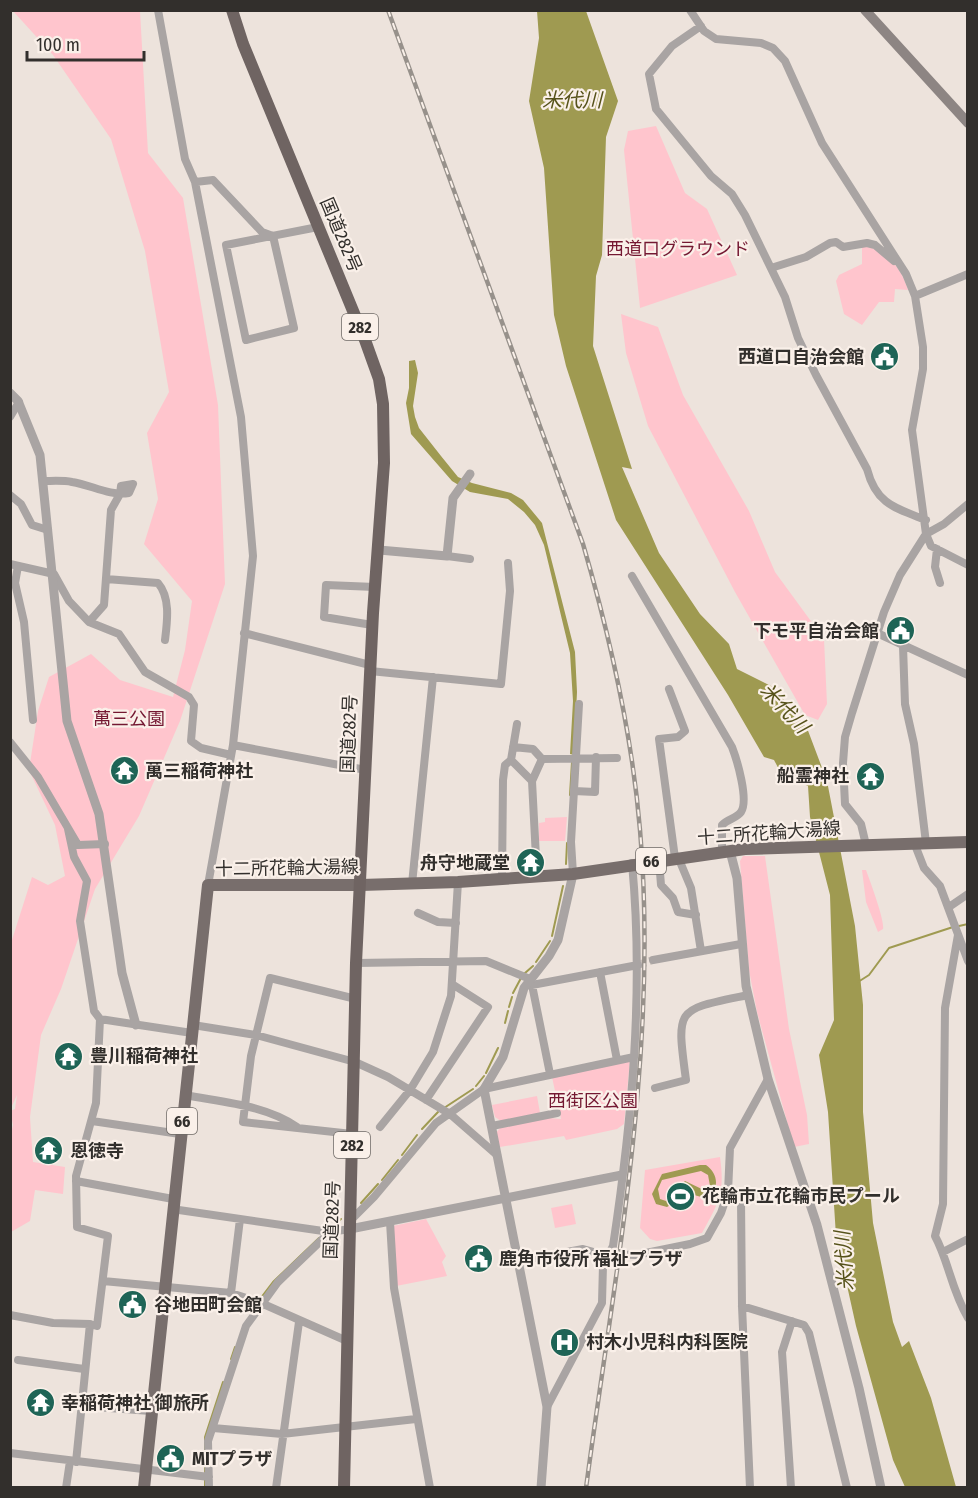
<svg xmlns="http://www.w3.org/2000/svg" width="978" height="1498" font-family="'Fira Sans Condensed','Noto Sans JP',sans-serif">
  <style>
    .green { fill: #ffc5cd }
    .water { fill: #9f9a51; fill-rule: evenodd }
    .lines { fill: none; stroke-linecap: round; stroke-linejoin: round }
    .stream { stroke: #9f9a51; stroke-width: 2 }
    .minor-tunnel { stroke: #c8bfb9; stroke-width: 8; stroke-dasharray: 8 4; stroke-linecap: butt }
    .minor { stroke: #a9a4a3; stroke-width: 8 }
    .tertiary { stroke: #a9a4a3; stroke-width: 9 }
    .secondary { stroke: #8d8583; stroke-width: 10 }
    .primary { stroke: #786e6c; stroke-width: 12 }
    .trunk { stroke: #6f6462; stroke-width: 12 }
    .rail-casing { stroke: #97918b; stroke-width: 4.5 }
    .rail { stroke: #faf0e9; stroke-width: 2; stroke-dasharray: 7; stroke-linecap: butt }
    .labels { text-anchor: middle; dominant-baseline: central; stroke-width: 4.5; stroke-linejoin: round; paint-order: stroke }
    .shield { fill: #faf0e9; stroke: #6e6965; stroke-width: 1.5 }
    .shield-label { font-size: 16px; font-weight: bold; fill: #322f2c }
    .street-label { font-size: 18px; fill: #322f2c; stroke: #faf0e9 }
    .park-label { font-size: 18px; fill: #741832; stroke: #faf0e9 }
    .poi-label { font-size: 18px; font-weight: bold; fill: #322f2c; stroke: #faf0e9; text-anchor: start }
    .water-label { font-size: 20px; font-style: italic; fill: #56521a; stroke: #faf0e9 }
  </style>
  <rect width="100%" height="100%" fill="#ede3dc"/>
  <path class="green" d="M13,11H140L148,153L183,198L218,405L225,584L180,721L139,816L95,889L61,989L41,1035L30,1117L33,1162L65,1167L63,1194L35,1190L30,1221L11,1232L10,1137L13,1125L10,1111L15,1109L17,1095L11,1108V943L32,877L48,885L65,876L55,825L29,770L38,711L49,677L91,654L120,680L173,697L185,650L192,601L144,544L158,499L147,433L169,392L145,251L111,139L53,55Z
    M656,126L685,193L707,209L737,275L640,308L624,150L628,131Z
    M862,246C886,249 901,267 908,290L895,289L894,302H879L862,325L844,314L836,281L839,275L862,264Z
    M621,314L658,327L683,395L749,511L775,572L824,639L827,704L818,720L805,715L735,592L648,426L626,353Z
    M567,817L565,841H539V823L545,822V818Z
    M743,856H765L789,1029L807,1115L809,1144L794,1147L757,1012L749,970L740,861Z
    M862,870H866C870,881 885,921 883,929L878,932L866,902Z
    M630,1060L624,1124L617,1129L566,1140L564,1136L500,1147L496,1133L500,1128L549,1118L561,1119L552,1077Z
    M537,1096L540,1113L501,1121L495,1117L492,1105Z
    M720,1157C725,1193 719,1202 702,1233L657,1241L650,1239L640,1228L645,1170Z
    M572,1204L576,1224L555,1228L551,1208Z
    M426,1219L446,1256L442,1262L447,1276L396,1286L393,1226Z"/>
  <path class="water" d="M537,11H586L618,101L606,137L602,255L596,276L593,346L632,469L622,467L659,553L700,614L729,644L737,669L773,687L807,728L827,781L855,926L863,1005V1112L873,1223L893,1322L902,1347L909,1341L931,1398L956,1487H905L893,1460L856,1326L836,1236L828,1112L819,1055L834,1020L830,895L810,817L808,786L782,775L774,760L764,757L728,695L616,520L566,366L554,315L544,168L529,101L539,38Z
    M415,360L418,373L413,406L415,417L419,428L441,456L458,477L472,483L511,493L523,500L542,523L575,652L577,692L574,755L570,754L573,701L570,653L544,545L535,525L524,512L508,499L470,492L452,481L411,434L406,403L409,388V361Z
    M700,1165H706C719,1174 720,1191 705,1198C676,1190 690,1195 667,1207L656,1204L652,1194L662,1174ZM701,1171L708,1175L710,1186L706,1191L685,1181L666,1201L660,1199L658,1189L662,1180Z"/>
  <g class="lines">
    <path class="stream" d="M570,795L572,762
      M566,864L567,843
      M959,926L968,924
      M552,936L563,886
      M536,962L550,941
      M525,973L533,966
      M858,982L869,975L889,948L953,927
      M513,993L521,978
      M509,1007L512,997
      M505,1023L508,1011
      M486,1073L498,1048
      M476,1086L484,1076
      M444,1108L473,1089
      M422,1129L438,1112
      M402,1155L417,1135
      M382,1180L398,1160
      M361,1203L378,1184
      M333,1226L341,1219
      M260,1299L273,1282L319,1238
      M231,1359L235,1347
      M205,1488V1437L223,1382"/>
    <path class="minor-tunnel" d="M638,965L653,960"/>
    <path class="minor" d="M158,10L185,159L195,182L241,417L253,556L233,745L208,885
      M690,10L704,31L716,39L761,43L773,48L785,61L822,143L906,274L915,296L923,347V369L912,430L926,534L931,546L968,565
      M701,26L672,46L649,74L656,109L711,176L732,194L745,215L785,297L798,338L816,375L867,469C876,504 895,508 926,520
      M195,182L213,180L262,232L273,236L294,328L246,340L226,245C257,239 288,233 318,227
      M771,268L806,257L830,243L836,242L843,247L867,243L875,245L894,261
      M915,296L968,274
      M10,417L19,402
      M43,481C52,481 63,480 72,482C92,485 108,496 129,493L133,484L121,486L120,494L111,510L104,605L89,622
      M10,495L21,504L32,525L48,530
      M937,549L935,567L940,583
      M447,556L470,559
      M10,564L54,574L69,601L89,622L119,634L145,672L189,697L194,705L191,741L201,748L231,755
      M18,566L15,583L24,622L33,720
      M632,576L732,747C737,760 749,800 741,812C737,818 728,819 722,825V852
      M106,579L158,583C171,598 167,623 165,640
      M372,625L324,617L326,585L375,587
      M244,633L370,665
      M877,633L968,675
      M903,646L905,704L914,744L926,843
      M370,671L501,684L510,591L508,563
      M669,689L685,731L678,737L659,739L675,858
      M10,742L38,777L78,845L105,844
      M233,745L366,770
      M513,747L533,749L542,759
      M511,760L532,781L537,877
      M532,781L542,759L617,758
      M574,791L595,792L596,757
      M68,829L74,857L87,881L80,921L94,1011L100,1019
      M866,845L861,824L845,804L843,763L845,737L852,713L884,612L900,575L926,534L944,524L968,504
      M915,845L924,868L940,886L968,961
      M678,857L691,888L701,951
      M659,860L661,885L673,898L678,912L696,915
      M573,874L571,842L579,704
      M502,879L503,780L505,765L511,760L517,724
      M412,884L433,677
      M949,907L968,894
      M418,913L438,922L456,923
      M958,935L945,1008L943,1204L935,1236C949,1262 951,1289 968,1318
      M653,960L741,944
      M356,963L486,961L530,979L532,985L638,965
      M600,972L617,1060
      M532,985L550,1074
      M193,1025L256,1035L355,1062L388,1077L450,1114L497,1155
      M655,1088L686,1080C676,1006 676,1010 748,995
      M185,1095C221,1102 266,1105 297,1127
      M426,1100L488,1007L452,984
      M92,1121L180,1134
      M492,1126L557,1113
      M380,1127L410,1090L433,1052L451,996L458,882
      M352,1134L243,1122L251,1056L270,978L356,999
      M76,1181L173,1199
      M726,1197L741,1199L742,1306L750,1488
      M172,1209L330,1232L350,1229
      M350,1221L374,1197L436,1123L484,1089L634,1057
      M390,1222L394,1288L430,1488
      M943,1252L968,1239
      M609,1254L636,1255L690,1244L707,1238L721,1213L728,1192L730,1148L768,1079
      M519,1261L583,1249L608,1256
      M103,1281L231,1293L261,1303L347,1341
      M231,1293L240,1219
      M742,1306L804,1325L809,1333L847,1488
      M10,1315L53,1323L90,1324
      M18,1360L84,1369
      M81,1406L151,1411
      M547,1407L602,1303L603,1265L613,1246C632,1120 644,990 632,863
      M213,1428L282,1434L416,1419
      M10,1453L209,1477
      M76,1462L90,1324L97,1326L108,1236L77,1227L76,1176L96,1103L100,1019L192,1033
      M66,1488L70,1461
      M209,1488L208,1441L246,1326L278,1282L330,1232
      M276,1488L299,1322
      M791,1488L782,1352L792,1321"/>
    <path class="tertiary" d="M10,393L18,401L40,455L67,721L99,814L122,973L136,1025
      M379,550L447,556L453,498L470,474
      M730,851L737,878L746,986L768,1079L817,1225L859,1388L881,1488
      M350,1229L622,1175
      M541,1488L547,1407L484,1089L503,1057L524,988L549,956L558,940L573,874"/>
    <path class="secondary" d="M865,10L968,123"/>
    <path class="primary" d="M144,1488L208,885H361L458,882L573,874L745,849L968,842"/>
    <path class="trunk" d="M232,10L243,44L365,340L379,379L383,404L384,463L373,613L356,963L344,1488"/>
    <defs>
      <path id="rail" d="M388,10L583,544C610,637 632,733 640,830C659,1051 615,1270 586,1488"/>
    </defs>
    <use href="#rail" class="rail-casing"/>
    <use href="#rail" class="rail"/>
  </g>
  <defs>
    <symbol id="civic-disc" viewBox="-11 -11 22 22"><circle r="9.5" fill="#1e6456" stroke="#faf0e9"/><path d="M-.6-6.5H3V-4.5H.6V-3L4-1V1h2V6H-6V1h2V-1L-.6-3ZM-1.2 2.5V6h2.4V2.5Z" fill="#fff"/></symbol>
    <symbol id="temple-disc" viewBox="-11 -11 22 22"><circle r="9.5" fill="#1e6456" stroke="#faf0e9"/><path d="M0-6L5-2H3V0L6.5 2.5H4V6H1.5V3h-3V6H-4V2.5H-6.5L-3 0V-2H-5Z" fill="#fff"/></symbol>
    <symbol id="stadium-disc" viewBox="-11 -11 22 22"><circle r="9.5" fill="#1e6456" stroke="#faf0e9"/><path d="M0-5a6.5 5 0 1 0 0 10a6.5 5 0 1 0 0-10ZM-3.5-1.8h7v3.6h-7Z" fill="#fff"/></symbol>
    <symbol id="hospital-disc" viewBox="-11 -11 22 22"><circle r="9.5" fill="#1e6456" stroke="#faf0e9"/><path d="M-5-5h3v3.5h4V-5h3V5h-3V1.5h-4V5h-3Z" fill="#fff"/></symbol>
  </defs>
  <g fill-rule="evenodd">
    <use href="#civic-disc" x="868" y="340" width="33" height="33"/>
    <use href="#civic-disc" x="884" y="614" width="33" height="33"/>
    <use href="#temple-disc" x="108" y="754" width="33" height="33"/>
    <use href="#temple-disc" x="854" y="760" width="33" height="33"/>
    <use href="#temple-disc" x="514" y="846" width="33" height="33"/>
    <use href="#temple-disc" x="52" y="1040" width="33" height="33"/>
    <use href="#temple-disc" x="32" y="1134" width="33" height="33"/>
    <use href="#stadium-disc" x="664" y="1180" width="33" height="33"/>
    <use href="#civic-disc" x="462" y="1242" width="33" height="33"/>
    <use href="#civic-disc" x="116" y="1288" width="33" height="33"/>
    <use href="#hospital-disc" x="548" y="1326" width="33" height="33"/>
    <use href="#temple-disc" x="24" y="1386" width="33" height="33"/>
    <use href="#civic-disc" x="154" y="1442" width="33" height="33"/>
  </g>
  <g class="labels">
    <g class="shield">
      <rect x="342" y="314" width="36" height="26" rx="4.5"/>
      <rect x="636" y="848" width="30" height="26" rx="4.5"/>
      <rect x="167" y="1108" width="30" height="26" rx="4.5"/>
      <rect x="334" y="1132" width="36" height="26" rx="4.5"/>
    </g>
    <g class="shield-label">
      <text x="360" y="327">282</text>
      <text x="651" y="861">66</text>
      <text x="182" y="1121">66</text>
      <text x="352" y="1145">282</text>
    </g>
    <g class="street-label">
      <text transform="translate(341 235) rotate(67)">国道282号</text>
      <text transform="translate(349 734) rotate(-88)">国道282号</text>
      <text transform="translate(769 833) rotate(-4)">十二所花輪大湯線</text>
      <text transform="translate(287 868) rotate(-1)">十二所花輪大湯線</text>
      <text transform="translate(332 1220) rotate(-88)">国道282号</text>
    </g>
    <g class="park-label">
      <text x="678" y="249">西道口グラウンド</text>
      <text x="129" y="719">萬三公園</text>
      <text x="593" y="1101">西街区公園</text>
    </g>
    <g class="poi-label">
      <text x="864" y="357" text-anchor="end">西道口自治会館</text>
      <text x="879" y="631" text-anchor="end">下モ平自治会館</text>
      <text x="145" y="771">萬三稲荷神社</text>
      <text x="849" y="776" text-anchor="end">船霊神社</text>
      <text x="510" y="863" text-anchor="end">舟守地蔵堂</text>
      <text x="90" y="1056">豊川稲荷神社</text>
      <text x="70" y="1151">恩徳寺</text>
      <text x="702" y="1196">花輪市立花輪市民プール</text>
      <text x="499" y="1259">鹿角市役所 福祉プラザ</text>
      <text x="154" y="1305">谷地田町会館</text>
      <text x="586" y="1342">村木小児科内科医院</text>
      <text x="61" y="1403">幸稲荷神社 御旅所</text>
      <text x="192" y="1459">MITプラザ</text>
    </g>
    <g class="water-label">
      <text x="572" y="100">米代川</text>
      <text transform="translate(785 708) rotate(47)">米代川</text>
      <text transform="translate(844 1261) rotate(-94)">米代川</text>
    </g>
  </g>
  <rect width="978" height="1498" fill="none" stroke="#322f2c" stroke-width="24"/>
  <path d="M27 51v9h117v-9" fill="none" stroke="#322f2c" stroke-width="3"/>
  <text x="36" y="51" font-size="18" fill="#322f2c" stroke="#faf0e9" stroke-width="4.5" paint-order="stroke">100 m</text>
</svg>
